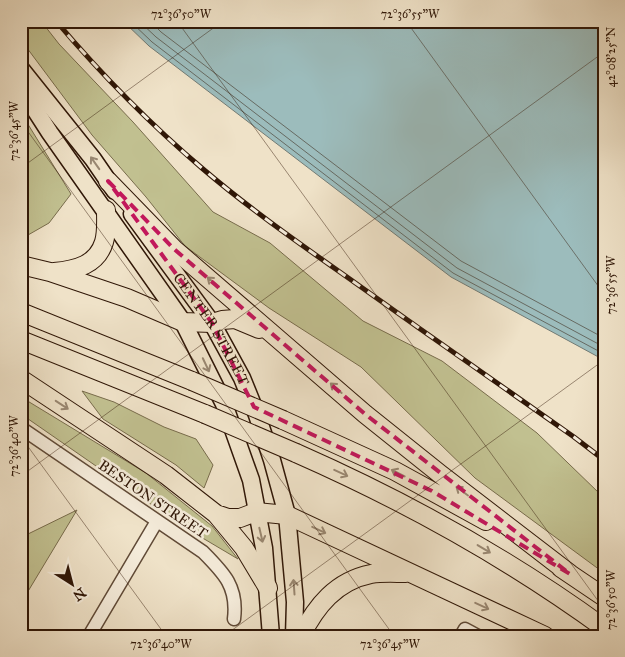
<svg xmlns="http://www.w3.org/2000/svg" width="625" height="657" font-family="'IM FELL Great Primer',serif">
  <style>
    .green { fill: #c1c090; stroke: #786c4c }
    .water { fill: #9cbcbc; stroke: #717a74 }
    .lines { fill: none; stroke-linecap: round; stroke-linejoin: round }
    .shore { stroke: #666a62; stroke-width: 1 }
    .minor-casing { stroke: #604a37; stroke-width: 15 }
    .major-casing { stroke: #301707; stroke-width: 19 }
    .highway-casing { stroke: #301707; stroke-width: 20 }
    .minor { stroke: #f5ecdb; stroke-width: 12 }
    .major { stroke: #efe2c8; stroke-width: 16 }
    .highway { stroke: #efe2c8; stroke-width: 18 }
    .rail-casing { stroke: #301707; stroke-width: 5 }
    .rail { stroke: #f5ecdb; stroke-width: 3; stroke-dasharray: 9; stroke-linecap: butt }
    .highway-bridge-casing { stroke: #301707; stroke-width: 20; stroke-linecap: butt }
    .highway-bridge { stroke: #efe2c8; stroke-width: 18 }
    .oneway { stroke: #998771 }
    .marked { fill: none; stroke: #c2185b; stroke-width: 4; stroke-dasharray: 10 6; stroke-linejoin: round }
    .ticks { fill: none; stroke: #301707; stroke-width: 1; stroke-opacity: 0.45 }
    .labels { text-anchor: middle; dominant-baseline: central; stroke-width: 5; stroke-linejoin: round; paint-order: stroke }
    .street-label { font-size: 15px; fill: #301707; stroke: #f5ecdb }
    .neatline { fill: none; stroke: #301707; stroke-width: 2 }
    .ticks-label { font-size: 12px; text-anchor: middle; fill: #301707 }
  </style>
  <rect width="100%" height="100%" fill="#efe2c8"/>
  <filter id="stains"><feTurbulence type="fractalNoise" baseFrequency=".004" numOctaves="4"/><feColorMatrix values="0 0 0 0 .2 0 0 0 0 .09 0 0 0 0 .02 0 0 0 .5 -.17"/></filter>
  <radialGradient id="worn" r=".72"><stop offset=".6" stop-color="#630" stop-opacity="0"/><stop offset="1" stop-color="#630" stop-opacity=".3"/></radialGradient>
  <path class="green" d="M21,21H41L59,44L133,122L213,212L270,243L363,321L442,361L537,433L599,493L604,496V573L475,478L361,367L269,308L185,246L146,197L92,135L21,40Z
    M21,113L71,194L49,223L21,239Z
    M82,391L114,402L164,427L196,439L213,465L204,488L176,465L103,419Z
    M21,397L146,473L212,526L238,559L184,527L21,414Z
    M77,510L21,603V529L28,534Z"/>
  <path class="water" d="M123,21H604V360L451,277L149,46Z"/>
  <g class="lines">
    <path class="shore" d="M130,21L152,42L453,273L604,354
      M139,21L156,37L457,268L604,347
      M150,21L161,32L461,261L604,338"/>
    <defs>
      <path id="minor" d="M21,428L203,552C224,573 238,587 234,619
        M89,636L157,521
        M461,636L465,629L478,636"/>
      <g id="major">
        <path d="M21,69L93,159L115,191"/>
        <path d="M21,88L50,133L183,322L224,404L251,480L264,548L271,636"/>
        <path id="s1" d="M132,214L212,323L242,378L257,415L272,460L287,515L295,602L294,636"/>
      </g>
      <path id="highway" d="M108,181L174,249L365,414L440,474L570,574
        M21,265L50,272L127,298L183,322L212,323L222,320L235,319L259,329
        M54,272C76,270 97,265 104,242C107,232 106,220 106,210
        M21,312L192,381
        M21,340L205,414
        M21,379L166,475L216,514L228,518H240L256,512L287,515L545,636
        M283,420L395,471L486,521
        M296,453C405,501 508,558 604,628
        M216,514L244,548L268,588
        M561,568L604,597
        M301,636C316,606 336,581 371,574C382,572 395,573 406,573"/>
    </defs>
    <use href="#minor" class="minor-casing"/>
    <use href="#major" class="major-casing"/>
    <use href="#highway" class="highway-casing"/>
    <use href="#minor" class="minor"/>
    <use href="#major" class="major"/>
    <use href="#highway" class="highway"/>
    <defs>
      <path id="rail" d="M56,21C101,74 150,124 203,169C251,210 303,246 354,282C427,334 500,385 574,437L604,460"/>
    </defs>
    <use href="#rail" class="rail-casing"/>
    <use href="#rail" class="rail"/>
    <defs>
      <path id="highway-bridge" d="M192,381L283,420
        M205,414L296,453"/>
    </defs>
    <use href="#highway-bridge" class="highway-bridge-casing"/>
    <use href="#highway-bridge" class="highway-bridge"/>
  </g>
  <defs><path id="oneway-shaft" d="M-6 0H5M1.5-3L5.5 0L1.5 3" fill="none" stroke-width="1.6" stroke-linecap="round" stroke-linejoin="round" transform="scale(1.25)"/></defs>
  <g class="oneway">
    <use href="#oneway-shaft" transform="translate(95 163) rotate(-125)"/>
    <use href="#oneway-shaft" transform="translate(213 282) rotate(-140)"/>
    <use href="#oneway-shaft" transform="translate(206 365) rotate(65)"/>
    <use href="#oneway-shaft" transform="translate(336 388) rotate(-139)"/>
    <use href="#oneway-shaft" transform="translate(62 405) rotate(33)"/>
    <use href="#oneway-shaft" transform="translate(341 473) rotate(25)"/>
    <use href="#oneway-shaft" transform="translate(398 473) rotate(-153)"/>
    <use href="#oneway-shaft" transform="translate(462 491) rotate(-143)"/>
    <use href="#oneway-shaft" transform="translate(319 530) rotate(25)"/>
    <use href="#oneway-shaft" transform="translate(261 535) rotate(77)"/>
    <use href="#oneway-shaft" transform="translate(484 549) rotate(31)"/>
    <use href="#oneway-shaft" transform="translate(294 587) rotate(-94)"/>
    <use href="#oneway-shaft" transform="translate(482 606) rotate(25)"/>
  </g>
  <path class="marked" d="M108,181L174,249L365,414L570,574L432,491L254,407L212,323Z"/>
  <path class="ticks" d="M177,21L604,609M406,21L604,294M21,122L394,636M21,168L223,21M21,437L166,636M21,476L604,52M224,636L604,360"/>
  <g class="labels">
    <g class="street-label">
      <text stroke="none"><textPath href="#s1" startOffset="140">CENTER STREET</textPath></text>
      <text transform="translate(153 499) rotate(34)">BESTON STREET</text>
    </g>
  </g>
  <rect width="625" height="657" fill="none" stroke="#efe2c8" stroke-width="55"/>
  <g transform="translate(72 584) rotate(144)" stroke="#f5ecdb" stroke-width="4" paint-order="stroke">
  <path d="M0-4L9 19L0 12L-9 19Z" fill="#301707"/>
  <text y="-8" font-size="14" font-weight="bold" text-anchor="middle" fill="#301707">N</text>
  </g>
  <rect x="28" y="28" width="570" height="602" class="neatline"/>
  <g class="ticks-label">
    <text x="181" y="18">72°36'50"W</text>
    <text x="410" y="18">72°36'55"W</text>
    <text transform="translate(611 57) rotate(-90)" y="4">42°08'25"N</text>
    <text transform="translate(14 131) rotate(-90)" y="4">72°36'45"W</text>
    <text transform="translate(611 285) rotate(-90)" y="4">72°36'55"W</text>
    <text transform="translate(14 446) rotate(-90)" y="4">72°36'40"W</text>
    <text transform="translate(611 600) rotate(-90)" y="4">72°36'50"W</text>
    <text x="161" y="648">72°36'40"W</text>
    <text x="390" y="648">72°36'45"W</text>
  </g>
  <rect width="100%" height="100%" filter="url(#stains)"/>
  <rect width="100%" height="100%" fill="url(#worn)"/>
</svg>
